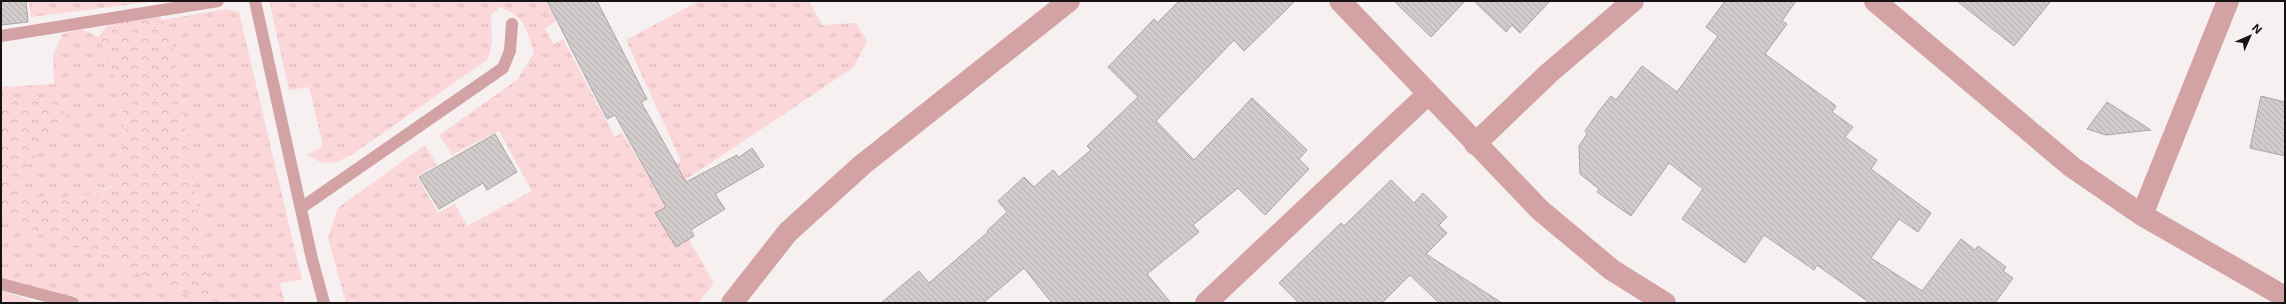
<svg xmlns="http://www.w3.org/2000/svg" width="2286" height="304" font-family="Inter,sans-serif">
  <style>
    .grass { fill: url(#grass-tufts) }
    .forest { fill: url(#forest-crowns) }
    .building { fill: url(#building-back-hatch); stroke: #aba6a6 }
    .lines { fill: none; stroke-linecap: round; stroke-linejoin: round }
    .lane { stroke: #d2a2a5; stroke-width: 12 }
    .street { stroke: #d2a2a5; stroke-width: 22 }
  </style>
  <defs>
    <pattern id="grass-tufts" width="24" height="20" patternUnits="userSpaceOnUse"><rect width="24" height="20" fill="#fbd7d9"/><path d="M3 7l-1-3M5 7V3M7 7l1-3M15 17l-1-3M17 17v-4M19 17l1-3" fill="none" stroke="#d6b8b9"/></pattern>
    <pattern id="forest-crowns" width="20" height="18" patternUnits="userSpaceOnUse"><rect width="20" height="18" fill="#fbd7d9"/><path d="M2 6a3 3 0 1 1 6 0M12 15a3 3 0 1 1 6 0" fill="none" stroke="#d6b8b9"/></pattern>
    <pattern id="building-back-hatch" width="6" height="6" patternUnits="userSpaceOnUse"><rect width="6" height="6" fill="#d2cccd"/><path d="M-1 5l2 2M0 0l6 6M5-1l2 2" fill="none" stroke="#b3aeaf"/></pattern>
  </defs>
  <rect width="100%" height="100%" fill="#f6f0f0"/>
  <path class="grass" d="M29,1H157L31,17Z
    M269,1H546L556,21L545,29L553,44L563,39L615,137L622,133L651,180L681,161L626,40L699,1H809L822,25L856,23L867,41L854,67L663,195L714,283L698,303H346L328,238L338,208L425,145L437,165L417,176L438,213L455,204L467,226L532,191L499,131L452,155L439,135L517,80L534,53C527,30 525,16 500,7L491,15L492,42L488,59L356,152C337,163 327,168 307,155L323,146L309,87L289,90Z
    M225,9L239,12L302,280L280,283L285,303H229L210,290L170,27L163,20Z
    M81,29L99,37L121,95L125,138L112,186L75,201L26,196L19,176L67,119L61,100C41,100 19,102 1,94V87L54,84L53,56L62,34Z
    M1,217L209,303H85L1,279Z
    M1,291L39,303H1Z"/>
  <path class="forest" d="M132,8L159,17L170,27L210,290L229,303H209L1,217V94L31,100L61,99L67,119L19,176L26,196L75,201L112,187L125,138L121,95L99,37L113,17Z"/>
  <path class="building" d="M1,1H26L28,22L1,25Z
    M547,1H597L647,99L641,102L686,182L737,155L738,158L752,148L764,166L715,194L725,209L691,230L694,236L676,247L655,213L666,207L615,115L607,119Z
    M1179,1H1295L1244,51L1234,40L1156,121L1194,160L1252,98L1307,150L1299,159L1309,169L1265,215L1238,188L1193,225L1199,232L1147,274L1171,303H1052L1024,268L983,303H881L919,271L929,283L988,232L987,231L1007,212L998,201L1024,177L1034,187L1053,170L1059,177L1091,150L1087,146L1138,97L1108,67L1154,19L1157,23Z
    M1394,1H1465L1431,37Z
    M1474,1H1550L1520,33L1512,25L1506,32Z
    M1725,1H1796L1782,21L1787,24L1765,54L1836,106L1832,112L1853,127L1845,137L1877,160L1871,169L1931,213L1918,232L1899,219L1871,258L1922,291L1961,239L1975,250L1978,246L2006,267L2003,271L2013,278L1995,303H1870L1817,265L1814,270L1764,235L1745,263L1682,219L1703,189L1669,163L1631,216L1597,192L1599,189L1580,174L1579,146L1587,134L1585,131L1599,111L1611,96L1616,100L1642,66L1677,92L1718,36L1706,27Z
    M1957,1H2051L2014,46Z
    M2261,96L2285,102V156L2250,148Z
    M2107,102L2151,130L2106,135L2087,129Z
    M495,134L517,172L487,190L483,183L439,209L419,177Z
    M1391,180L1414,203L1423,193L1447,217L1439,225L1447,233L1426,254L1502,303H1439L1410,275L1382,303H1299L1279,283L1341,223L1344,226Z"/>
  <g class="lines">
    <path class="lane" d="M255,1L312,259L324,303
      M1,36L218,1
      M301,208L503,68L510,51L512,24
      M1,284L73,303"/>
    <path class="street" d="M1340,1L1540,210L1612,270L1665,303
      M1875,1L2072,167L2142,215L2285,297
      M1475,144L1548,74L1633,1
      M2142,215L2228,1
      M732,303L788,232L862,165L1069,1
      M1206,303L1428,94"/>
  </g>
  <rect width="2286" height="304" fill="none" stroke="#151314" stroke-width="4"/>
  <g transform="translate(2250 36) rotate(45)" stroke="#f6f0f0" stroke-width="3" paint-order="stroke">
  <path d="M0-3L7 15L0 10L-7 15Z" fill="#151314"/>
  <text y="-6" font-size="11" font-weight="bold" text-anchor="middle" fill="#151314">N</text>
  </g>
</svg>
